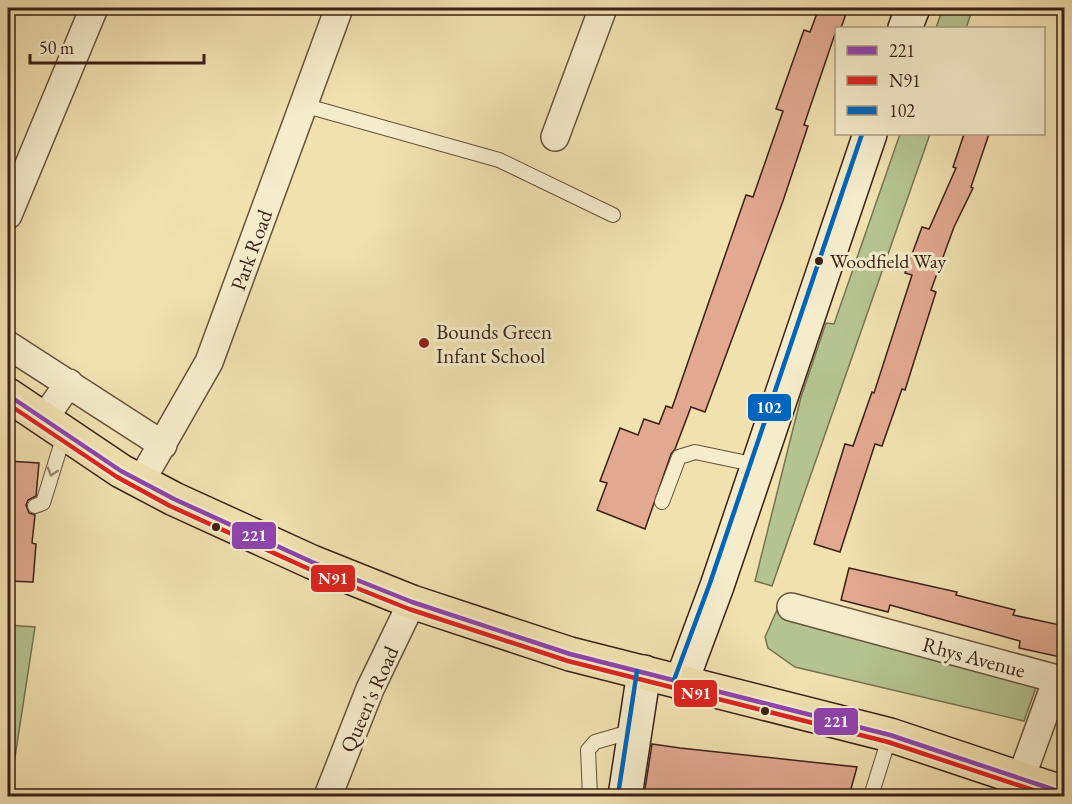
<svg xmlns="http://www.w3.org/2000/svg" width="1072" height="804" font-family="'EB Garamond',serif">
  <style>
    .green { fill: #b4c490; stroke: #787253; stroke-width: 1.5 }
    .building { fill: #e2a890; stroke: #3b2116; stroke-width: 1.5 }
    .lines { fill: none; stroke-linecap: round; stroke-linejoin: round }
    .lane-casing { stroke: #68513c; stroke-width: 16 }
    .street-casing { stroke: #68513c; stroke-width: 30 }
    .secondary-casing { stroke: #3b2116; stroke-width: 36 }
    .primary-casing { stroke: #3b2116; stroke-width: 36 }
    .lane { stroke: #f5eccb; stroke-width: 14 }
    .street { stroke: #f5eccb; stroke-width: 27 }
    .secondary { stroke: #f5eccb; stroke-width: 33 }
    .primary { stroke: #f0e1af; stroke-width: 33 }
    .bus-1-casing { stroke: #f5eccb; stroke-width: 9 }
    .bus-2-casing { stroke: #f5eccb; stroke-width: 9 }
    .bus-3-casing { stroke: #f5eccb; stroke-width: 9 }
    .bus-1 { stroke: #8e44ad; stroke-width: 4.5 }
    .bus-2 { stroke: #dc241f; stroke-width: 4.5 }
    .bus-3 { stroke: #0065bd; stroke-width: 4.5 }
    .oneway { stroke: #988670 }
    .bus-dot { fill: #3b2116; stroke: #f5eccb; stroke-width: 2 }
    .poi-dot { fill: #8f2418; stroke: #f5eccb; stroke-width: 2 }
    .labels { text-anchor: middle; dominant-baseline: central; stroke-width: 6; stroke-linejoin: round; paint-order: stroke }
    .bus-label { font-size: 20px; fill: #3b2116; stroke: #f5eccb; text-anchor: start }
    .street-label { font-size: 21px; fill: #3b2116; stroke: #f5eccb }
    .poi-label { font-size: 21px; fill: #3b2116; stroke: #f5eccb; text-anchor: start }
    .line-badge { stroke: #f5eccb; stroke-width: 2 }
    .badge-label { font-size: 16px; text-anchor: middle; font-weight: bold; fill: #fff }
  </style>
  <rect width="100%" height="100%" fill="#f0e1af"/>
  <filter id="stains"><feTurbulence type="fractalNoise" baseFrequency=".00333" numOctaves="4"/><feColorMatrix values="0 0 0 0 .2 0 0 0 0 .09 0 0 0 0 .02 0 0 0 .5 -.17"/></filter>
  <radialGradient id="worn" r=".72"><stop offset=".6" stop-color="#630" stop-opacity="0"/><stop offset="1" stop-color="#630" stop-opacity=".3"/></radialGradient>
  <path class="green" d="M943,8H973L966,28H936Z
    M900,134H930L772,586L755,581L801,397L826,323L834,324Z
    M777,610L1039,679L1024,721L795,667L768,648L765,637Z
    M8,625L35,627L9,796H8Z"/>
  <path class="building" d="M819,8H848L841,28H837L804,125L808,126L783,201L705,412L691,407L675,449L671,454L645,529L597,510L607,483L600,481L620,428L638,435L644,419L659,424L666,406L672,408L746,195L753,197L783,111L776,109L804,30L810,32Z
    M964,134H989L971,187L973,188L954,227L931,290L936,292L905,390L902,389L882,446L875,444L840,552L814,544L845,444L853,446L872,392L874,393L912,275L905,273L922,227L929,229L956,168L953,167Z
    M8,461L39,463L36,496L28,500L26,505L29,513L35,515L32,543L36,544L33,582L8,581Z
    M849,568L957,592L956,595L1015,610L1013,615L1065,626V658L1019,648L1020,641L890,605L888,612L841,600Z
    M652,744L680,748L857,767L849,796H644Z"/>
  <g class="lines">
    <defs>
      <path id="lane" d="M303,105L499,160L613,215
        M662,502L679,457L695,452L757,465
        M35,506L43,503L64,435
        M590,796L588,750L595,742L633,731
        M871,796L890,735"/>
      <path id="street" d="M555,137L603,8
        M8,215L94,8
        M8,345L163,445
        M43,420L69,383
        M141,481L209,362L339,8
        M791,607L1057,679L1021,778
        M328,796L370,689L412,602"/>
      <path id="secondary" d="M905,28L913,8
        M681,683L717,586L870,134
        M625,796L644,672"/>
      <path id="primary" d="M8,395L121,471L174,499L312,562L412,602L570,654L890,735L1064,793"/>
    </defs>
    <use href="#lane" class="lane-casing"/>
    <use href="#street" class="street-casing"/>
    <use href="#secondary" class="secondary-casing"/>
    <use href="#primary" class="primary-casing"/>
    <use href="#lane" class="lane"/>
    <use href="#street" class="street"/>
    <use href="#secondary" class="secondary"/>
    <use href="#primary" class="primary"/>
    <defs>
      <path id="bus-1" d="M8,395L121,471L174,499L312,562L412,602L570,654L890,735L1064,793"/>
      <path id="bus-2" d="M8,404L117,477L170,506L309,569L409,609L568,661L888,742L1051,796"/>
      <path id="bus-3" d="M674,680L710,583L862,134
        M618,795L637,671"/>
    </defs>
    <use href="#bus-1" class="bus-1-casing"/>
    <use href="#bus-2" class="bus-2-casing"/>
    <use href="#bus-3" class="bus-3-casing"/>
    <use href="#bus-1" class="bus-1"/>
    <use href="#bus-2" class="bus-2"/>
    <use href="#bus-3" class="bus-3"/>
  </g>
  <defs><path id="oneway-chevron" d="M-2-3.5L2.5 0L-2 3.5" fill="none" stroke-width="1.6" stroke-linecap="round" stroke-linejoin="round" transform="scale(1.5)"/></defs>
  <use class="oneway" href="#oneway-chevron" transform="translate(52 472) rotate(107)"/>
  <g class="bus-dot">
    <circle cx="819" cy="261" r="5"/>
    <circle cx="216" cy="527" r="5"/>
    <circle cx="765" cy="711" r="5"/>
  </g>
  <circle class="poi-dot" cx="424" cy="343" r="6"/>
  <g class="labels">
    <g class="bus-label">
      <text x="830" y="261">Woodfield Way</text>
    </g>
    <g class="street-label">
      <text transform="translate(251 250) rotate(-70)">Park Road</text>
      <text transform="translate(974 657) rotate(15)">Rhys Avenue</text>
      <text transform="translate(369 699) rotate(-66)">Queen's Road</text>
    </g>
    <g class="poi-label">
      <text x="436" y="331">Bounds Green<tspan x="436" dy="24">Infant School</tspan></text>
    </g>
  </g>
  <g class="line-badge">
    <rect x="747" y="393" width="45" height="29" rx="6" fill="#0065bd"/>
    <rect x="231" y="521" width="46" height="29" rx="6" fill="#8e44ad"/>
    <rect x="310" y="564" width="46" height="29" rx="6" fill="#dc241f"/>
    <rect x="673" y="679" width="45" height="29" rx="6" fill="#dc241f"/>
    <rect x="813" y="707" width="46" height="29" rx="6" fill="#8e44ad"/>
  </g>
  <g class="badge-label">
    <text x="769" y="413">102</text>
    <text x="254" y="541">221</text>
    <text x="333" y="584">N91</text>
    <text x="696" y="699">N91</text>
    <text x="836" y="727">221</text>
  </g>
  <rect width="1072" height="804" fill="none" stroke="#f0e1af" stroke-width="30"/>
  <rect x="9" y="9" width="1054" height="786" fill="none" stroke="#3b2116" stroke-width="3"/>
  <rect x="15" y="15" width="1042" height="774" fill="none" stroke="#3b2116" stroke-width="1.5"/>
  <rect x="835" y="27" width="210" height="108" fill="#f5eccb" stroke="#ab9b83" stroke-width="1.5"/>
  <rect x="847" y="46" width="30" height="9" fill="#8e44ad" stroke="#ab9b83" stroke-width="1.5"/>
  <text x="889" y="57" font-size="18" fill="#3b2116">221</text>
  <rect x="847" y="76" width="30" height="9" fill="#dc241f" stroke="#ab9b83" stroke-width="1.5"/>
  <text x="889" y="87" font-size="18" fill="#3b2116">N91</text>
  <rect x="847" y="106" width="30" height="9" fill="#0065bd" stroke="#ab9b83" stroke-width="1.5"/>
  <text x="889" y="117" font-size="18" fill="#3b2116">102</text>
  <path d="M30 54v9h174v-9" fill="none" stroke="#3b2116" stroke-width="3"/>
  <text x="39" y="54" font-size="18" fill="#3b2116" stroke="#f5eccb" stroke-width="4.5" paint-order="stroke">50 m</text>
  <rect width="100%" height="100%" filter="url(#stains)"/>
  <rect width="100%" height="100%" fill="url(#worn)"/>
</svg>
